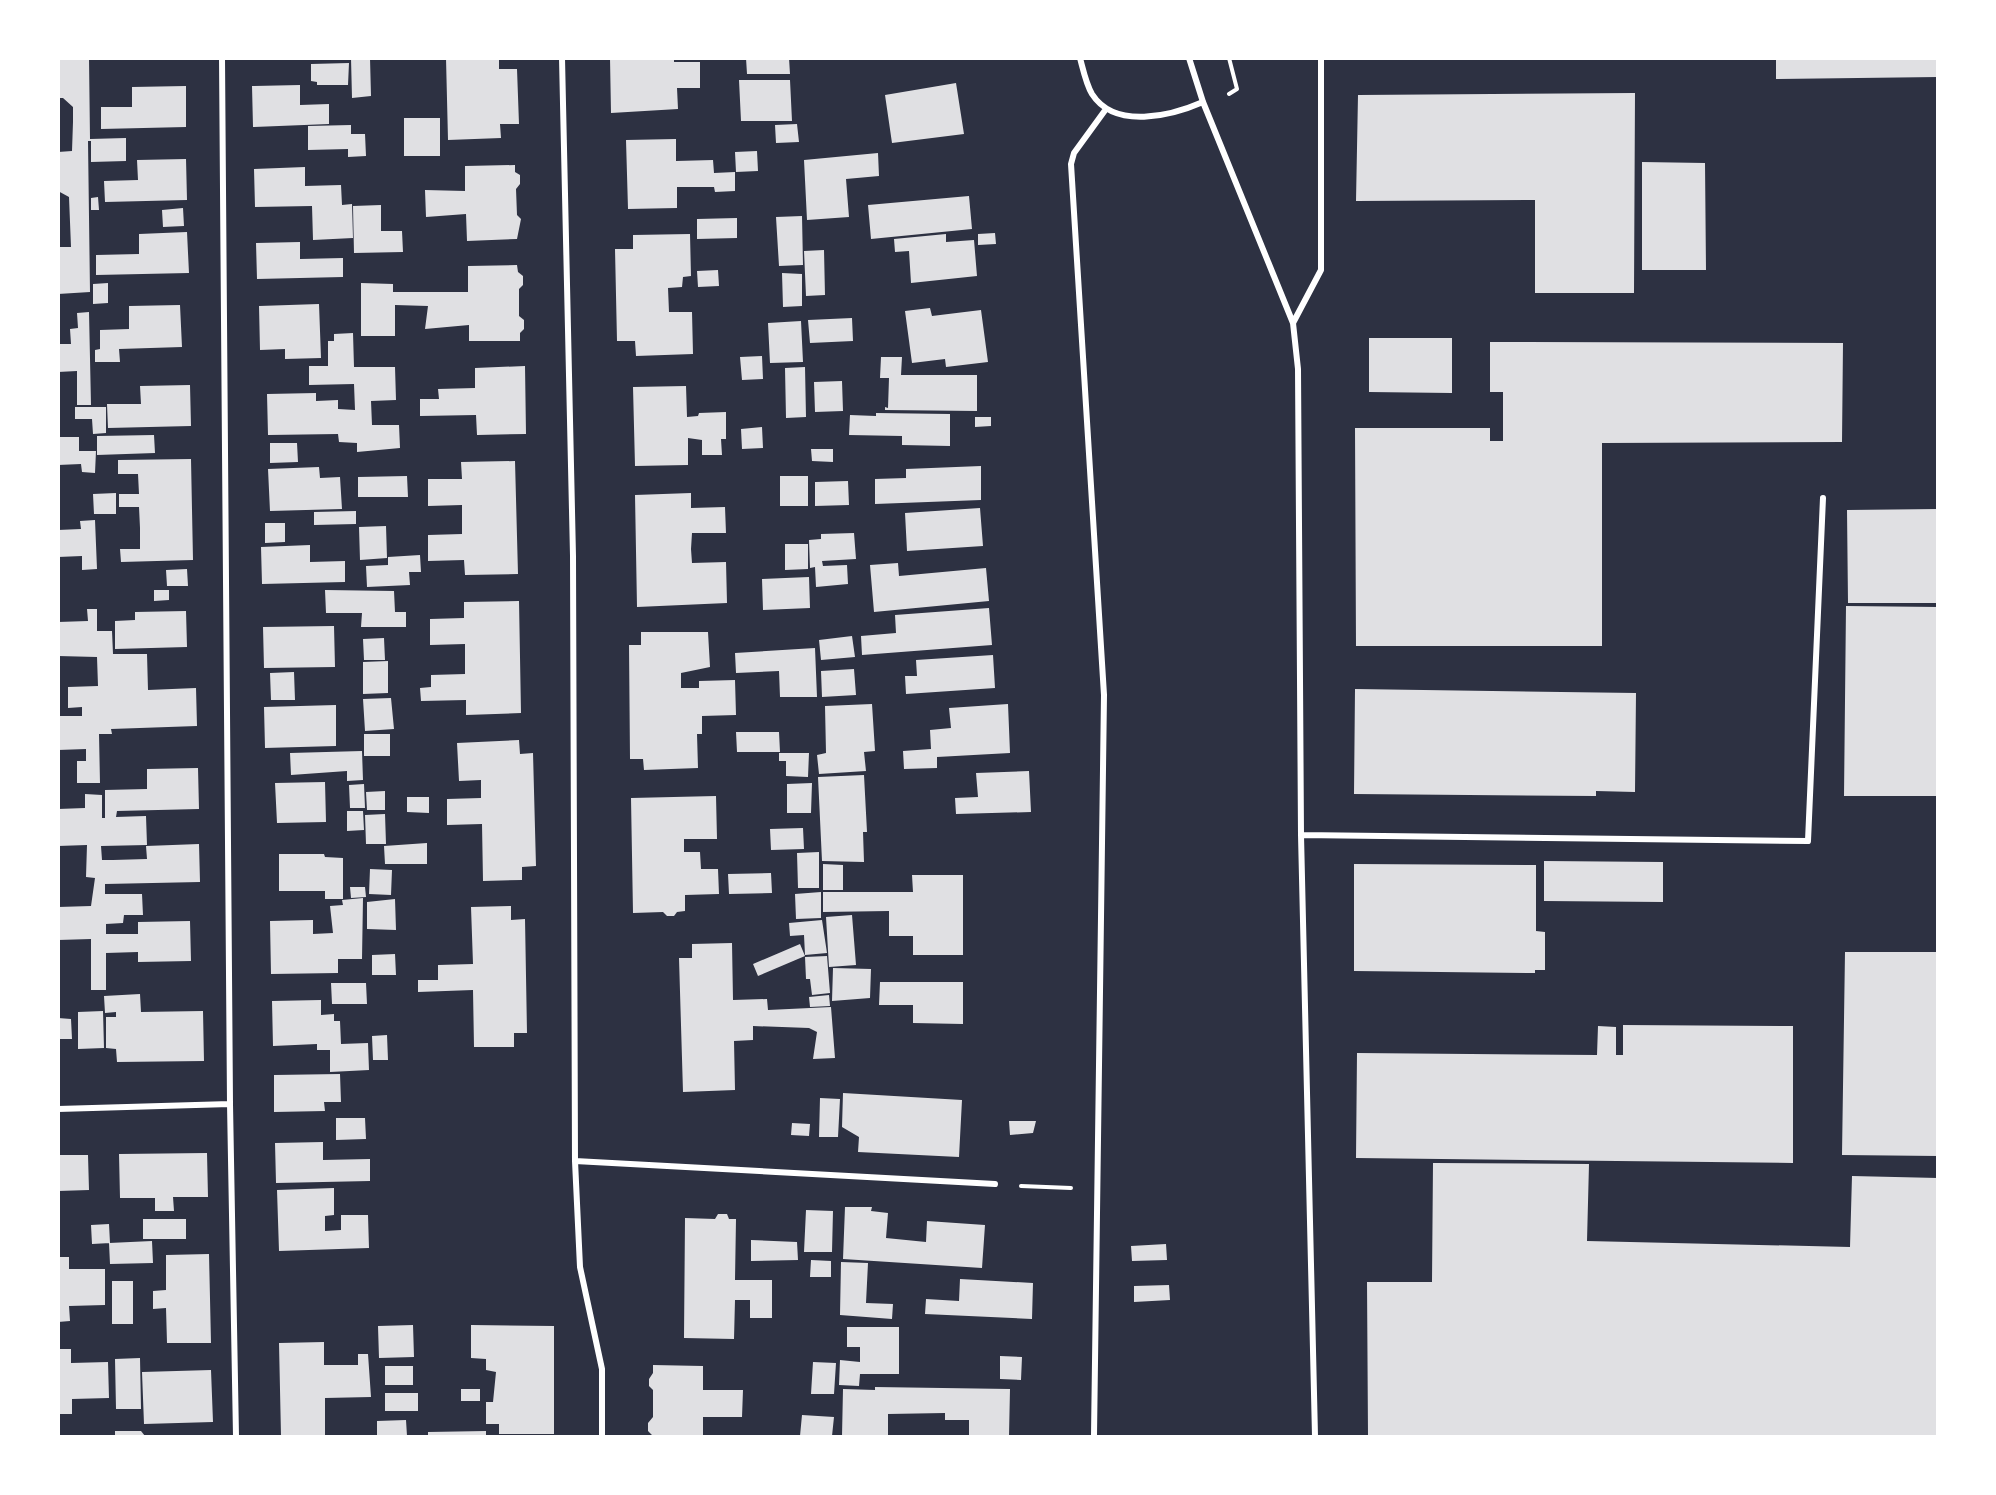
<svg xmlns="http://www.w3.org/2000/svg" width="1996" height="1495" font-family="Inter,sans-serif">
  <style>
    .building { fill: #e0e0e3 }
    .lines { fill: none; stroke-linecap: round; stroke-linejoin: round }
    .path { stroke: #fff; stroke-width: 4 }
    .minor { stroke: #fff; stroke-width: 6 }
  </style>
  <rect width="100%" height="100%" fill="#2d3142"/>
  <path class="building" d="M89,58L90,139L126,138V161L91,162V141H88L90,292L58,294V247H71L69,197L58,191V152L72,151L73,122V107L63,98H58V60Z
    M351,58H370L371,96L352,98Z
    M446,58H499V69H517L519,124H500L501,138L448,140Z
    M610,58H674V62H700V88H677L678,109L611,113Z
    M746,58H789L790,74H747Z
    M1776,58H1938V77L1776,79Z
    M349,63L348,85H317V82L311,81V64Z
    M739,80H790L792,121H741Z
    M956,83L964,134L892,143L885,95Z
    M300,85V105L329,104V124L253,127L252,86Z
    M186,86V127L101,129V107H132V87Z
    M1635,93L1634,293H1535V200L1356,201L1358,95Z
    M404,118H440V156H404Z
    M797,124L799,142L776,143L775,125Z
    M351,125V134H365L366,156L348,157V149L308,150V126Z
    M676,139V161L713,160L714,173L735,172V191L715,192L714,187H677V208L628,209L626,140Z
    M757,151L758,171L736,172L735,152Z
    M878,153L879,176L846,179L849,217L807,220L804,160Z
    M186,159L187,200L105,202L104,181L138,180L137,160Z
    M1642,162L1705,163L1706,270H1642Z
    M515,165V172L520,175V184L516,189L517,215L521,219L517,239L467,241L466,214L426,217L425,190L465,191V166Z
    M305,167V186L341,185L342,205L352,204L353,238L313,240L312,206L255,207L254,169Z
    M969,196L972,229L871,239L868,205Z
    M98,197L99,210H91V198Z
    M381,205V231H402L403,252L354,253L353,206Z
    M183,208L184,226L163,227L162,210Z
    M802,216L803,265L779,266L776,217Z
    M737,218V238L697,239V219Z
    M187,232L189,273L96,275V255L139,254V234Z
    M995,233L996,244L978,245V234Z
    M690,234L691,276L683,277L682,287L668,288L669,312H692L693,354L636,356L635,341H617L615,249H633V235Z
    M946,234V242L974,240L977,276L911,283L909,251L895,252L894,239Z
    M300,242V259L343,258V277L257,279L256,243Z
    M824,250L825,295L806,296L804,251Z
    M517,265L518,272L523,276V285L519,289V316L524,320V329L520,333V341H469V325L425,329L428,306L395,305V336H361V283L393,284V292H468V266Z
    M718,270L719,286L698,287L697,271Z
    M782,273L802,274V306L783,307Z
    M108,283V303L93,304V284Z
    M319,304L321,358L285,359V349L260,350L259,306Z
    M180,305L182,347L119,349L120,362H95V350L100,349V330L129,329V306Z
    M930,308L932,316L981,310L988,362L946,367L945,359L912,363L905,311Z
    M89,312L91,405H77V371L58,372V344H71L70,329L78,328L77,313Z
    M852,318L853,341L810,343L808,320Z
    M801,321L803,362L770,363L768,323Z
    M353,333L354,367H395L396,400L371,401L372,425H399L400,448L357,452V443L339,442L338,434L268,435L267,394L316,393V401L338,400V409L355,410L354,384L309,385V366H328V341H334V334Z
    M1369,338H1452V393L1369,392Z
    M1490,342L1843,343L1842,442L1602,443V646H1356L1355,428H1490V441H1503V392H1490Z
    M762,356L763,379L742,380L740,357Z
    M881,357H902L901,375H977V411L885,410V407L888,408L889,378H880Z
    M525,366L526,434L477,435L476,415L420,416V399H439L438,389L475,388V368Z
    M805,367L806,417L786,418L785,368Z
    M842,381L843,411L815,412L814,382Z
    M190,385L191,426L108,428L107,404H141L140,386Z
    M686,386L687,417L698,416L699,413L726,412V439H721L722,455H702V440L688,438V465L635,466L633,387Z
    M75,407H106V433L93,434L92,419H75Z
    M876,413L950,414V446L902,445V436L849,435L850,415L876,416Z
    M975,417H991V426L975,427Z
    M762,427L763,448L742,449L741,429Z
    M154,435L155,453L97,455V436Z
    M58,437H79V451H96L95,473L82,472L81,464L58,465Z
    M270,443H297L298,462L270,463Z
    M811,449H833V462L812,461Z
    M191,459L193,560L121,562L120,549H140V528L139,507H119V494H139L138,474H118V460Z
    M515,461L518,574L465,575L464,560L428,561V535L462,534V505L428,506V479H462L461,462Z
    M981,466V500L875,504V479L906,478V469Z
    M319,467L320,478L340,477L342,509L270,511L268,469Z
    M407,476L408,497H358V477Z
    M780,476H808V506H780Z
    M848,481L849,505L815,506V482Z
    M116,493V514H94L93,494Z
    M691,493V508L725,507L726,533H692L691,549L692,563L726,562L727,603L637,607L635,495Z
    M980,508L983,546L907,551L905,513Z
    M1938,509V603H1848L1847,510Z
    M356,511V524L314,525V512Z
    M95,520L97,569L82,570V556L58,557V530L81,529L80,521Z
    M265,523H285V542L265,543Z
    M386,526L387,558L360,560L359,527Z
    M854,533L856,559L822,561L823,566L847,565L848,584L816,587L815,567L810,568L809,540L821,539V534Z
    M785,544H808V569L785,570Z
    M310,545V562L345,561V582L262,584L261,547Z
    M420,555L421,572H409L410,585L367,587L366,566L388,565V557Z
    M898,563L899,576L986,568L989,601L874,612L870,565Z
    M187,569L188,586H167L166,570Z
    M809,577L810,608L763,610L762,579Z
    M154,590H169V600L154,601Z
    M325,590L394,591L395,612H406V627H361L362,613H326Z
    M519,601L521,713L466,715V700L421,701L420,688L431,687V675L465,674V644L430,645V619L464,618V602Z
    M1846,606L1938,607V796H1844Z
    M989,608L992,645L862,655L861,636L896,633L895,615Z
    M87,609H97V631H112L113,654H147L148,690L196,688L197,726L111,729L112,734H99L100,783H77V761H86V749L58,750V716H82V707L68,708V687L98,686L97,657L58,656V622L88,621Z
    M186,611L187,647L115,649V621L135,620V612Z
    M334,626L335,667L264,668L263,627Z
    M641,632H708L710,667L681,673V688H699V681L735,680L736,715L702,716V734H697L698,768L644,770L643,759H630L629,645H641Z
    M852,636L855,657L821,660L819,640Z
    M384,638L385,660H364L363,639Z
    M815,648L817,697H780L779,671L736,673L735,653Z
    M993,655L995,688L906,694L905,676H917L916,660Z
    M388,661V693L363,694V662Z
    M854,669L856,695L822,697L821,671Z
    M294,672L295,700H271L270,673Z
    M1355,689L1636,693L1635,792L1596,791V796L1354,794Z
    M391,698L394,729L365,731L363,699Z
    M872,704L875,751L864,752L866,771L819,774L817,755L826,753L825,706Z
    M1008,704L1010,753L937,757V768L904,769L903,751L931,749L930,730L951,728L949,708Z
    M336,705V746L265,748L264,707Z
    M736,732H779L780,752H737Z
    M364,734H390V756H364Z
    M519,740L520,754L533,753L536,866L522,867V880L483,881L482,824L447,825V799L481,798V780L459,781L457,743Z
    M362,751L363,780L347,781V771L291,775L290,753Z
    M779,753H809L808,777L786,776V761H779Z
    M198,768L199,809L117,811L116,817L146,816L147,845L101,846L102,860H113L147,859L146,846L199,844L200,882L105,884V894H142L143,915H124L123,923L106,924V934H138V922L190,921L191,961L138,962V952L106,953V990H91V939L58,940V907L91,906L95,878L86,877L87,845L58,846V809L85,808V794L102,795V818H105V790L147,789V769Z
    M1029,771L1031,812L956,814L955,798L978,797L976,773Z
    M864,775L867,832H863L864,862L822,861L818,777Z
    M325,782L326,822L277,823L275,783Z
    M812,783L811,813H787V784Z
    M364,784L365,808H350L349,785Z
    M385,791V810H367L366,792Z
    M716,796L717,839H684V852H700L701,869H718L719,894L685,895V911L677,912L674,916H667L663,912L633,913L631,798Z
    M407,797H429V813L407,812Z
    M347,811H363L364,830L347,831Z
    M385,814L386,844H366L365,815Z
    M803,828L804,849L771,850L770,829Z
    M427,843V864H385L384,846Z
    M819,852V888H798L797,853Z
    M279,854H324L325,857L343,858V899H325V891H279Z
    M1544,861L1663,862V902L1544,901Z
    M823,864L843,865V890H823Z
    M1354,864L1536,865V931L1545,932V970H1535V973L1354,971Z
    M370,869L392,870L391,895L369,894Z
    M771,873L772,893L729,894L728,874Z
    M912,875H963V955H913V936H889V911L823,912V892H913Z
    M350,887H365L366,897L351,898Z
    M821,892V918L796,919L795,894Z
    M363,898L362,959H338V973L271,974L270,921L313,920V934L333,933L330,906L343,905L342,900Z
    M395,899L396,930L367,929V902Z
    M511,906V920L525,919L527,1033H514V1047H474L473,990L418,992V980H438V965L473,964L471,907Z
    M852,915L856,965L829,967L826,917Z
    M822,920L827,953L805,955L804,935L790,936L789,923Z
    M732,943L733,1000L767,999L768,1010L831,1007L835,1058L813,1059L817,1032L809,1028L753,1026V1040L734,1041L735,1090L683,1092L679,958H692V944Z
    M800,944L805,956L758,976L753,964Z
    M1845,952H1938V1156L1842,1155Z
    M395,954L396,975H372V955Z
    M827,956L830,993L812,995L810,979H806L805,957Z
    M833,968L871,969L870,998L832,1001Z
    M880,982H963V1024L913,1023V1005H879Z
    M331,983H366L367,1004H332Z
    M140,994L141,1012L203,1011L204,1061L117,1062L116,1049L106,1048V1017H116V1012L105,1013L104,996Z
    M829,995L830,1006L810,1007L809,997Z
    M321,1000V1015L334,1014V1021H340L341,1044L368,1043L369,1070L330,1072V1050H317V1044L273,1046L272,1001Z
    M103,1011L104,1048L78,1049V1012Z
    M58,1018L71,1019L72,1039H58Z
    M1623,1025L1793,1026V1163L1356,1158L1357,1053L1597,1055L1598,1026L1616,1027V1055H1623Z
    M387,1035L388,1060H373L372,1036Z
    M340,1074L341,1102H324L325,1111L274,1112V1075Z
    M843,1093L962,1100L959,1157L858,1152L859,1137L842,1127Z
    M820,1098L840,1099L838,1137H819Z
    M336,1118H365L366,1139L336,1140Z
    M1009,1121H1036L1033,1133L1010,1135Z
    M792,1123L810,1124L809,1136L791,1135Z
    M323,1142V1160L370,1159V1181L276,1183L275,1143Z
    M207,1153L208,1197H173L174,1211H155V1198H120L119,1154Z
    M58,1155H88L89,1190L58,1191Z
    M1433,1163L1589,1164L1587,1241L1850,1247L1852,1176L1938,1178V1436H1368L1367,1282H1432Z
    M334,1188V1215L325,1216V1231L341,1230V1215H368L369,1248L279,1251L277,1190Z
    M845,1207H872L871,1211L888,1213L886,1238L926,1242L927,1221L985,1225L982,1268L843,1259Z
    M806,1210L833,1211L832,1252H804Z
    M718,1214H727L729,1219H736L735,1280H772V1318H750V1300H735L734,1339L684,1338L685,1218L715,1219Z
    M143,1219H186V1239H143Z
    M109,1224L110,1243L92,1244L91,1225Z
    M751,1240L797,1242L798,1260L751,1261Z
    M152,1241L153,1263L110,1264L109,1243Z
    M1166,1244L1167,1260L1132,1261L1131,1246Z
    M209,1254L211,1343H167L166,1308L153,1309V1291L166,1290V1255Z
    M58,1257H69V1269H105V1305L69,1306L70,1321L58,1322Z
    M811,1260L831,1261V1277H810Z
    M841,1262L868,1263L866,1303L893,1304L892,1319L840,1315Z
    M960,1279L1033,1283L1032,1319L925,1314L926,1299L959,1301Z
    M112,1281H133V1324H112Z
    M1169,1285L1170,1300L1134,1302V1286Z
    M413,1325L414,1357L379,1358L378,1326Z
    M471,1325L554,1326V1434H499V1424H486V1402H493L496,1372L486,1370V1359L471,1358Z
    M847,1327H899V1374H860L859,1386L839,1385L840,1360L860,1362V1347H847Z
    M324,1342V1365H358V1354H368L371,1397L325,1398V1436H281L279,1343Z
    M58,1349H71V1363L108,1362L109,1398L72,1399V1414H58Z
    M1000,1356L1022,1357L1021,1380L1000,1379Z
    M140,1358L141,1409H116L115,1359Z
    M813,1362L836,1363L834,1394H811Z
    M653,1365L703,1366V1390H743L742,1417H703V1436H653L648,1431V1423L653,1417V1390L649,1386V1379L653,1373Z
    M385,1366H413V1385H385Z
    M211,1370L213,1422L144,1424L142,1372Z
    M875,1387L1010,1389L1009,1436H969V1420H945V1413L888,1414V1436H842L843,1389L875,1390Z
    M461,1389H480V1401H461Z
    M385,1393H418V1411H385Z
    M802,1415L834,1417L832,1436H800Z
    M406,1420L407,1436H377V1421Z
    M115,1431H141L145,1436H115Z
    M486,1431V1436H428V1432Z"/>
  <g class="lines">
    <path class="path" d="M1229,94L1237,89L1229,58
      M1021,1186L1071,1188"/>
    <path class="minor" d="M222,58L230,1104L236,1436
      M562,58L573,556L575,1161L580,1267L602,1369V1436
      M1080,58C1083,69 1086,84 1092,94C1115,130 1171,116 1203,102
      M1189,58L1203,102L1293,323L1298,369L1301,835L1315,1436
      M1293,323L1321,270V58
      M1301,835L1808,841L1823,498
      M58,1109L230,1104
      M575,1161L995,1184
      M1094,1436L1104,695L1071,164L1074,153L1106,109"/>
  </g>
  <rect width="1996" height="1495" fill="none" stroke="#ffffff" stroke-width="120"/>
</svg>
